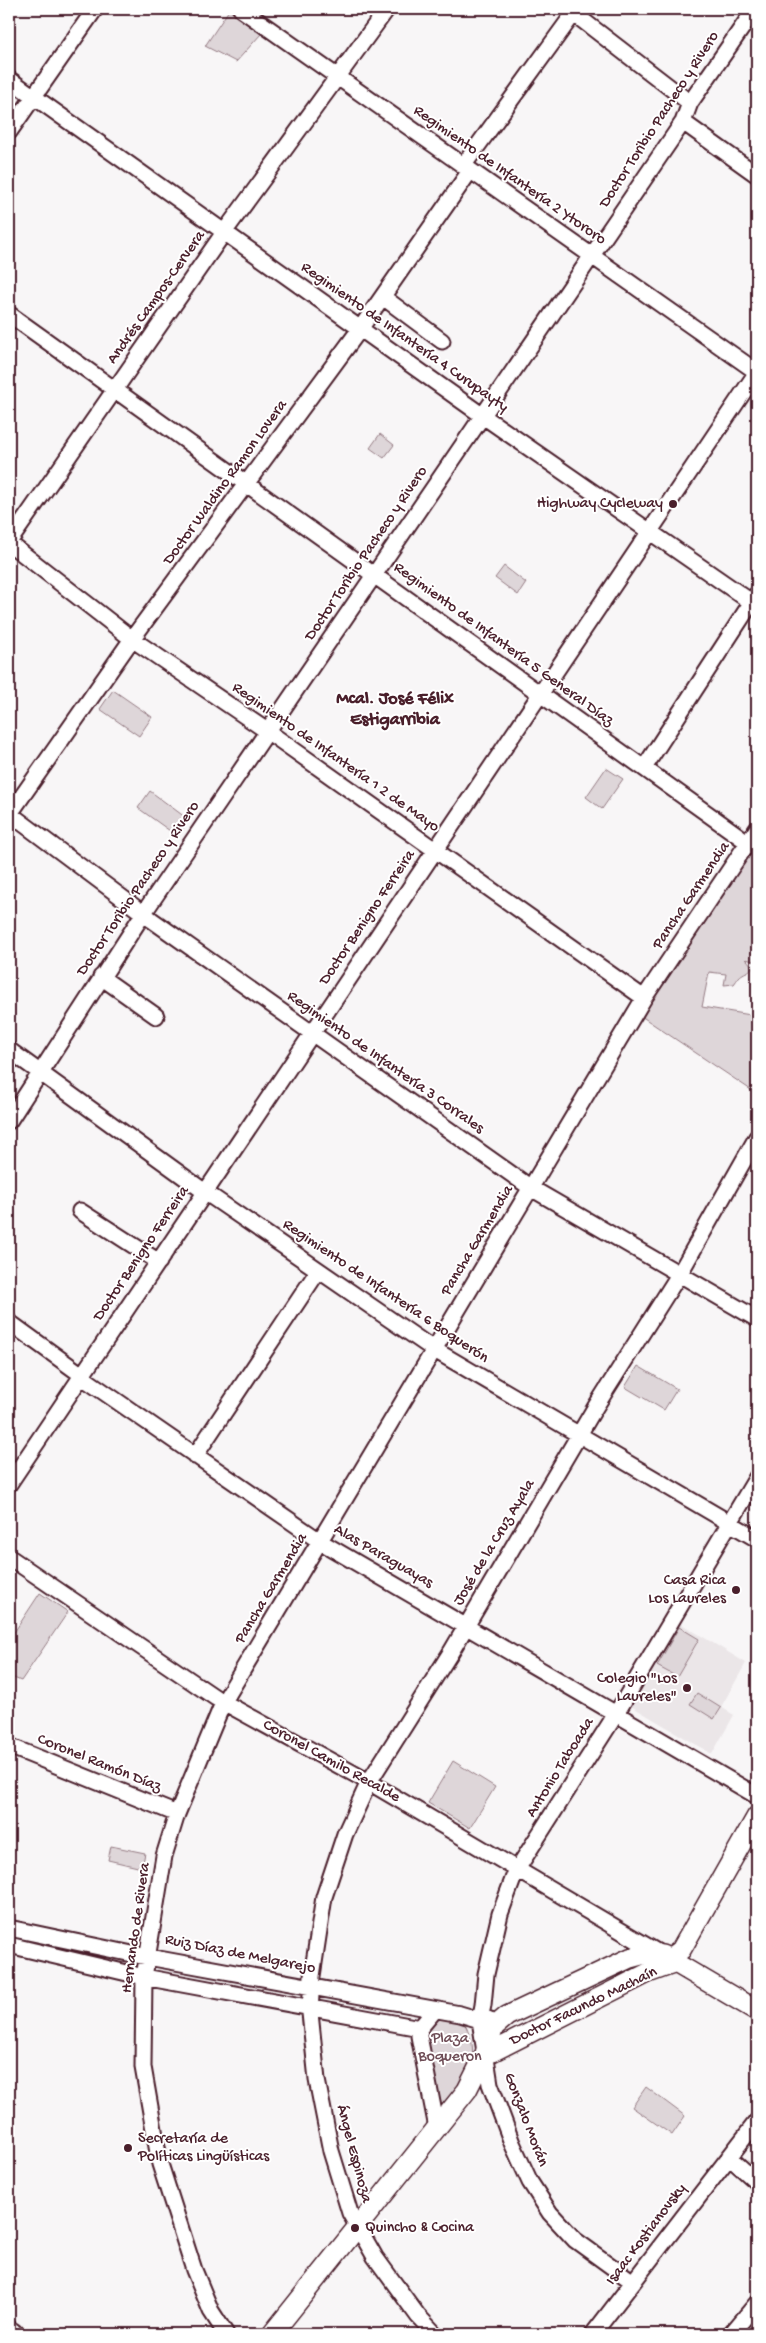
<svg xmlns="http://www.w3.org/2000/svg" width="766" height="2343" font-family="'Gochi Hand',sans-serif">
  <style>
    .built { fill: #ebe6e8 }
    .green { fill: #ded6d9; stroke: #947a82 }
    .lines { fill: none; stroke-linecap: round; stroke-linejoin: round }
    .minor-casing { stroke: #4a1f2b; stroke-width: 19 }
    .major-casing { stroke: #4a1f2b; stroke-width: 22 }
    .highway-casing { stroke: #4a1f2b; stroke-width: 25 }
    .minor { stroke: #fff; stroke-width: 15 }
    .major { stroke: #fff; stroke-width: 19 }
    .highway { stroke: #fff; stroke-width: 21 }
    .poi-dot { fill: #4a1f2b; stroke: #fff; stroke-width: 2 }
    .labels { text-anchor: middle; dominant-baseline: central; stroke-width: 4; stroke-linejoin: round; paint-order: stroke }
    .street-label { font-size: 16px; fill: #4a1f2b; stroke: #fff }
    .poi-label { font-size: 16px; fill: #4a1f2b; stroke: #fff; text-anchor: end }
    .park-label { font-size: 16px; fill: #6f4d56; stroke: #fff }
    .neighbourhood-label { font-size: 18px; font-weight: bold; fill: #4a1f2b; stroke: #fff }
  </style>
  <rect width="100%" height="100%" fill="#f8f6f7"/>
  <filter id="ink" filterUnits="userSpaceOnUse"><feTurbulence type="fractalNoise" baseFrequency=".02" numOctaves="2"/><feDisplacementMap in="SourceGraphic" scale="10" xChannelSelector="R" yChannelSelector="G"/><feConvolveMatrix kernelMatrix="1 2 1 2 8 2 1 2 1" color-interpolation-filters="sRGB"/></filter>
  <g filter="url(#ink)">
    <path class="built" d="M680,1623L746,1663L721,1707L734,1715L712,1754L631,1706Z"/>
    <path class="green" d="M229,10L261,34L236,62L205,46Z
      M380,434L394,445L384,458L370,448Z
      M504,566L526,583L518,595L495,578Z
      M113,690L152,717L139,736L100,709Z
      M606,768L623,779L602,809L586,797Z
      M150,791L189,820L177,836L138,808Z
      M752,853L757,855V913L753,915V920L757,923V962L746,959C759,972 745,970 739,977C737,979 736,982 734,984L724,985L726,974L709,972L702,1007L757,1016V1094L641,1016L749,854Z
      M638,1366L677,1389L664,1410L625,1387Z
      M40,1593L68,1612L21,1681L9,1676V1640Z
      M679,1627L699,1639L677,1677L657,1666Z
      M697,1693L721,1708L714,1719L690,1704Z
      M453,1761L495,1787L470,1828L428,1803Z
      M111,1846L145,1853L142,1868L108,1860Z
      M438,2015C445,2017 455,2017 461,2021C466,2024 467,2029 469,2034C482,2062 457,2086 441,2106H438L424,2034Z
      M646,2087L685,2116L672,2135L632,2107Z"/>
    <g class="lines">
      <defs>
        <path id="minor" d="M241,9L757,372
          M568,9L690,103
          M9,79L483,416L757,606
          M683,122L757,175
          M9,132L95,9
          M463,166L577,9
          M383,297L442,341
          M9,314L757,849
          M9,542L225,231L387,9
          M9,543L132,639L267,731L644,998
          M644,768L757,594
          M9,813L152,920L531,1188L757,1319
          M9,815L132,639L360,329L470,171
          M101,977L156,1016
          M9,1050L205,1192L433,1349L757,1539
          M9,1121L143,914L683,122L690,103L755,9
          M80,1211L159,1262
          M9,1322L82,1375L85,1379L321,1542L757,1796
          M195,1456L318,1271
          M9,1484L757,372
          M9,1557L216,1698L369,1782L662,1955
          M9,1746L177,1814
          M9,1928L137,1955L460,2014L480,2020L488,2019
          M9,1945L144,1977L420,2028
          M435,2010L420,2028L419,2036L437,2128
          M729,2157L757,2182
          M633,2282L575,2240L550,2213L530,2182L512,2143L490,2084L480,2020L483,2005L486,1974L500,1914L516,1871L616,1714L757,1477
          M226,2334L211,2311L194,2270L160,2164L143,2067L144,1977L164,1856L177,1814L223,1703L644,998L757,829
          M435,2334L418,2316L375,2257L350,2213L331,2151L317,2080L310,2013L312,1976L324,1897L345,1834L369,1782L451,1652L596,1406L680,1273L757,1137
          M593,2334L757,2121
          M731,2334L757,2303"/>
        <path id="major" d="M669,1959L681,1950L757,1816
          M484,2056L648,1973L676,1963
          M272,2334L467,2090L484,2056L494,2027L507,2016L630,1958L645,1954L662,1955L757,2011"/>
        <path id="highway" d="M9,2332L12,2334"/>
      </defs>
      <use href="#minor" class="minor-casing"/>
      <use href="#major" class="major-casing"/>
      <use href="#highway" class="highway-casing"/>
      <use href="#minor" class="minor"/>
      <use href="#major" class="major"/>
      <use href="#highway" class="highway"/>
    </g>
  </g>
  <g class="poi-dot">
    <circle cx="673" cy="504" r="5"/>
    <circle cx="736" cy="1590" r="5"/>
    <circle cx="687" cy="1688" r="5"/>
    <circle cx="128" cy="2148" r="5"/>
    <circle cx="355" cy="2228" r="5"/>
  </g>
  <g class="labels">
    <g class="street-label">
      <text transform="translate(660 120) rotate(-57)">Doctor Toribio Pacheco y Rivero</text>
      <text transform="translate(509 176) rotate(35)">Regimiento de Infantería 2 Ytororo</text>
      <text transform="translate(157 298) rotate(-55)">Andrés Campos-Cervera</text>
      <text transform="translate(404 338) rotate(35)">Regimiento de Infantería 4 Curupayty</text>
      <text transform="translate(226 483) rotate(-54)">Doctor Waldino Ramon Lovera</text>
      <text transform="translate(367 554) rotate(-56)">Doctor Toribio Pacheco y Rivero</text>
      <text transform="translate(503 645) rotate(36)">Regimiento de Infantería 5 General Díaz</text>
      <text transform="translate(335 758) rotate(35)">Regimiento de Infantería 1 2 de Mayo</text>
      <text transform="translate(139 889) rotate(-56)">Doctor Toribio Pacheco y Rivero</text>
      <text transform="translate(692 896) rotate(-56)">Pancha Garmendia</text>
      <text transform="translate(368 918) rotate(-56)">Doctor Benigno Ferreira</text>
      <text transform="translate(385 1063) rotate(35)">Regimiento de Infantería 3 Corrales</text>
      <text transform="translate(478 1241) rotate(-59)">Pancha Garmendia</text>
      <text transform="translate(142 1254) rotate(-56)">Doctor Benigno Ferreira</text>
      <text transform="translate(385 1292) rotate(34)">Regimiento de Infantería 6 Boquerón</text>
      <text transform="translate(495 1543) rotate(-59)">José de la Cruz Ayala</text>
      <text transform="translate(383 1557) rotate(30)">Alas Paraguayas</text>
      <text transform="translate(272 1589) rotate(-59)">Pancha Garmendia</text>
      <text transform="translate(331 1762) rotate(29)">Coronel Camilo Recalde</text>
      <text transform="translate(99 1764) rotate(22)">Coronel Ramón Díaz</text>
      <text transform="translate(561 1768) rotate(-58)">Antonio Taboada</text>
      <text transform="translate(137 1928) rotate(-82)">Hernando de Rivera</text>
      <text transform="translate(240 1955) rotate(11)">Ruiz Díaz de Melgarejo</text>
      <text transform="translate(584 2007) rotate(-26)">Doctor Facundo Machaín</text>
      <text transform="translate(525 2120) rotate(69)">Gonzalo Morán</text>
      <text transform="translate(353 2154) rotate(75)">Ángel Espinoza</text>
      <text transform="translate(647 2235) rotate(-53)">Isaac Kostianovsky</text>
    </g>
    <g class="poi-label">
      <text x="663" y="504">Highway Cycleway</text>
      <text x="726" y="1581">Casa Rica<tspan x="726" dy="18">Los Laureles</tspan></text>
      <text x="677" y="1679">Colegio "Los<tspan x="677" dy="18">Laureles"</tspan></text>
      <text x="138" y="2139" text-anchor="start">Secretaría de<tspan x="138" dy="18">Políticas Lingüísticas</tspan></text>
      <text x="365" y="2228" text-anchor="start">Quincho &amp; Cocina</text>
    </g>
    <g class="park-label">
      <text x="450" y="2039">Plaza<tspan x="450" dy="18">Boqueron</tspan></text>
    </g>
    <g class="neighbourhood-label">
      <text x="395" y="699">Mcal. José Félix<tspan x="395" dy="21">Estigarribia</tspan></text>
    </g>
  </g>
  <rect width="766" height="2343" fill="none" stroke="#fff" stroke-width="30"/>
  <rect x="15" y="15" width="736" height="2313" fill="none" stroke="#4a1f2b" stroke-width="2" filter="url(#ink)"/>
</svg>
